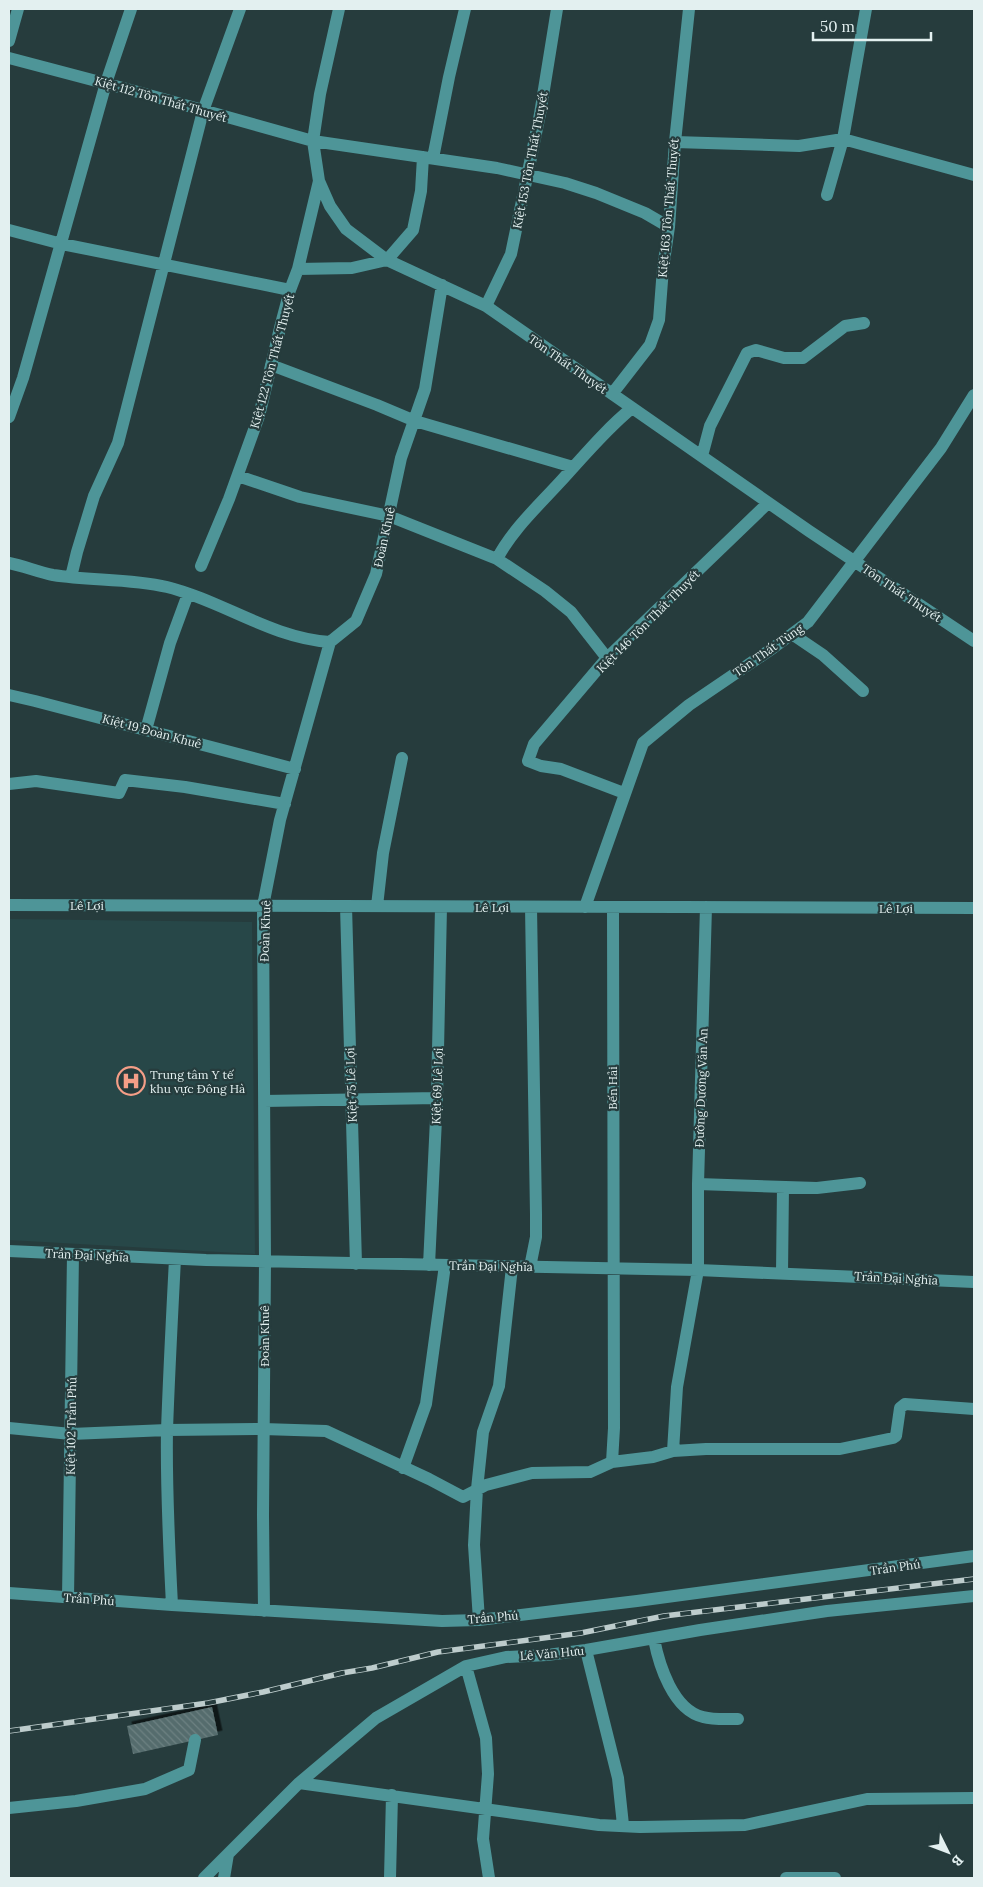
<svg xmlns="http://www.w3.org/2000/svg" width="983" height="1887" font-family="Lora,serif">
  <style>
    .built { fill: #274748 }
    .building { fill: url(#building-back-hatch); filter: url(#shadow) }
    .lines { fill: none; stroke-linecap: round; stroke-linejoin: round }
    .minor { stroke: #4e9598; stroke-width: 12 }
    .rail-casing { stroke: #bdcccc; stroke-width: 5.5 }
    .rail { stroke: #263c3d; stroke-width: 4; stroke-dasharray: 11; stroke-linecap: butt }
    .labels { text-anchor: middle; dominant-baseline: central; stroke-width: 4.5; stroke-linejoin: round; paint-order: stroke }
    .street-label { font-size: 12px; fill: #e3f0f0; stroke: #263c3d }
    .poi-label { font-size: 12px; fill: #e3f0f0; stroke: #263c3d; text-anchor: start }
  </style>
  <defs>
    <pattern id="building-back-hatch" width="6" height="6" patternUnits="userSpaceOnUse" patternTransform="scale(1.25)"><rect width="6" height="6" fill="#556c6d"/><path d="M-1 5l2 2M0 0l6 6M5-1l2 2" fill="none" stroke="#6d8182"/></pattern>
    <filter id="shadow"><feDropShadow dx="4.5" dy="-4.5" stdDeviation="0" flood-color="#0009"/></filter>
  </defs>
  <rect width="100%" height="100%" fill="#263c3d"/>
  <path class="built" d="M9,919L252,922L255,1254L9,1240Z"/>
  <path class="building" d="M212,1707L218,1735L133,1754L127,1726Z"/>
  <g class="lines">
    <path class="minor" d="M339,9L320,94L313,141L319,181L330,206L346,229L387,260L486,306L809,531L974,641
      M9,41L18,9
      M9,58L138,92L313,141L497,168L565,183L596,193L645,213L669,227
      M675,142L799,146L843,139L974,175
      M433,158L449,77L465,9
      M827,195L843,139L866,9
      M9,230L62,244L290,290
      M298,269L352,268L387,260L413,230L421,191L423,157
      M486,306L511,254L540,114L557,9
      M271,365L377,405L415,421L573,467
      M612,394L650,345L659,320L663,268L669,227L675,142L689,9
      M9,417L23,378L106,83L131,9
      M702,456L710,426L747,353L756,350L784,358H803L845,326L864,323
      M238,476L300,497L389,516L497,559L545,591L571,612L607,658
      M497,559C512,530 538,506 560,482C583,457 605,430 632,408
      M9,563C24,566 38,572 53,575C91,581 129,578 167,587C223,601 271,638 330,642
      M201,566L229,499L259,416L281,324L290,290L298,269L319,181
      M71,577L77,552L94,496L118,443L203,111L240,9
      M792,634L823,655L863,691
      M9,695L35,701L295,769
      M146,730L170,643L188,594
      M9,784L36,781L119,793L125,780L185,787L285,804
      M624,793L561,769L541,766L528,761L534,744L607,658L768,503
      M9,905L974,908
      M346,906L356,1264
      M377,906L383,853L402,758
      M585,907L643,743L689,705L773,648L808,622L941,448L974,395
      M264,1101L437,1098
      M698,1184L817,1188L860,1183
      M9,1251L206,1260L698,1270L974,1282
      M429,1265L437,1098L441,907
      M530,1267L536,1237V1214L531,907
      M782,1273L783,1187
      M9,1428L71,1434L167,1430L263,1429L326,1431L429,1479L463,1497L486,1485L532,1473L590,1472L612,1462L614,1428L613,907
      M673,1451L677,1387L698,1270V1184L706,907
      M612,1462L653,1457L673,1451L706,1449H840L893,1438L896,1436L900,1408L905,1404L974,1409
      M403,1468L426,1404L445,1265
      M9,1593L172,1605L442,1621L479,1620L637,1601L974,1556
      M68,1598L73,1254
      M172,1605C169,1547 166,1488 167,1430C169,1373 172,1316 175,1259
      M264,1611L263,1515L265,1262L263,906L280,820L330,642L356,621L376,574L401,458L425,389L442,285
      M479,1620L474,1545L477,1489L483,1432L499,1386L512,1267
      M654,1639C659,1665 673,1710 703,1717C714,1720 726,1719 738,1719
      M586,1650L618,1778L623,1825
      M466,1666L486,1738L488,1774L483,1839L489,1878
      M299,1783L599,1825L640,1827L745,1825L867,1799L974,1798
      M9,1808L76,1801L145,1789L189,1770L195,1740
      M204,1878L299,1783L376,1718L466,1666L506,1657L547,1655L586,1650L700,1630L827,1611L974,1596
      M224,1878L228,1854
      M390,1878L392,1795
      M786,1878H835"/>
    <defs>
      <path id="rail" d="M9,1731L208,1703L263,1692L342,1673L372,1668L438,1652L581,1633L664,1616L974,1579"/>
    </defs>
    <use href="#rail" class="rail-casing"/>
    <use href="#rail" class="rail"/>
  </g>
  <defs>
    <symbol id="hospital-ring" viewBox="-11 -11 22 22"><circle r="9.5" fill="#263c3d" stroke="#f49e87" stroke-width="1.5"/><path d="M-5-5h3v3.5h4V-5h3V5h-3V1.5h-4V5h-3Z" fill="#f49e87"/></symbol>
  </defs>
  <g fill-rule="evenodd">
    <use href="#hospital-ring" x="115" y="1065" width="32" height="32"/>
  </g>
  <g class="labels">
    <g class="street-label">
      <text transform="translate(161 99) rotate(16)">Kiệt 112 Tôn Thất Thuyết</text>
      <text transform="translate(530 160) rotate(-79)">Kiệt 153 Tôn Thất Thuyết</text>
      <text transform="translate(668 208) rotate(-85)">Kiệt 163 Tôn Thất Thuyết</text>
      <text transform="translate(272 361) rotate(-75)">Kiệt 122 Tôn Thất Thuyết</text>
      <text transform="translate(568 364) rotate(35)">Tôn Thất Thuyết</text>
      <text transform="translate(384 537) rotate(-78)">Đoàn Khuê</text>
      <text transform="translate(902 593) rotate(34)">Tôn Thất Thuyết</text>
      <text transform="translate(648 621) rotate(-45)">Kiệt 146 Tôn Thất Thuyết</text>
      <text transform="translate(768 650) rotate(-35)">Tôn Thất Tùng</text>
      <text transform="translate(152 731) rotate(15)">Kiệt 19 Đoàn Khuê</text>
      <text x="87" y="905">Lê Lợi</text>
      <text x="492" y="907">Lê Lợi</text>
      <text x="896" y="908">Lê Lợi</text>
      <text transform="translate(265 931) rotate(-88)">Đoàn Khuê</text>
      <text transform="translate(351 1085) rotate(-92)">Kiệt 75 Lê Lợi</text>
      <text transform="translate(437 1086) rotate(-88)">Kiệt 69 Lê Lợi</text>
      <text transform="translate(612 1088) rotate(-90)">Bến Hải</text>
      <text transform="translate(701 1088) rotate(-88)">Đường Dương Văn An</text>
      <text transform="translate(87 1255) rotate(3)">Trần Đại Nghĩa</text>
      <text transform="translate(491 1266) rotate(1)">Trần Đại Nghĩa</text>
      <text transform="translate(896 1278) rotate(3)">Trần Đại Nghĩa</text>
      <text transform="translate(264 1336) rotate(-90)">Đoàn Khuê</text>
      <text transform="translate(71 1426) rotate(-89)">Kiệt 102 Trần Phú</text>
      <text transform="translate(895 1567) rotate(-8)">Trần Phú</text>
      <text transform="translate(89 1599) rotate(4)">Trần Phú</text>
      <text transform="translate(493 1617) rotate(-5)">Trần Phú</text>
      <text transform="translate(552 1653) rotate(-5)">Lê Văn Hưu</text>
    </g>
    <g class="poi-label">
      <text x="150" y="1074">Trung tâm Y tế<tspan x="150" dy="14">khu vực Đông Hà</tspan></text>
    </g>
  </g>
  <rect width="983" height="1887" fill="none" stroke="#e3f0f0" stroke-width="20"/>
  <g transform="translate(948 1852) rotate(132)" stroke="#263c3d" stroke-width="4" paint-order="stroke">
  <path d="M0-4L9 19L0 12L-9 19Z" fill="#e3f0f0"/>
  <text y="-8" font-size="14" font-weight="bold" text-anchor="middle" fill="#e3f0f0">B</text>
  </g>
  <path d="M813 32v8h118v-8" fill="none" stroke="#e3f0f0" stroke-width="2.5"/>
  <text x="820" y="32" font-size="15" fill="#e3f0f0" stroke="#263c3d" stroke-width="4" paint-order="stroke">50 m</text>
</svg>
